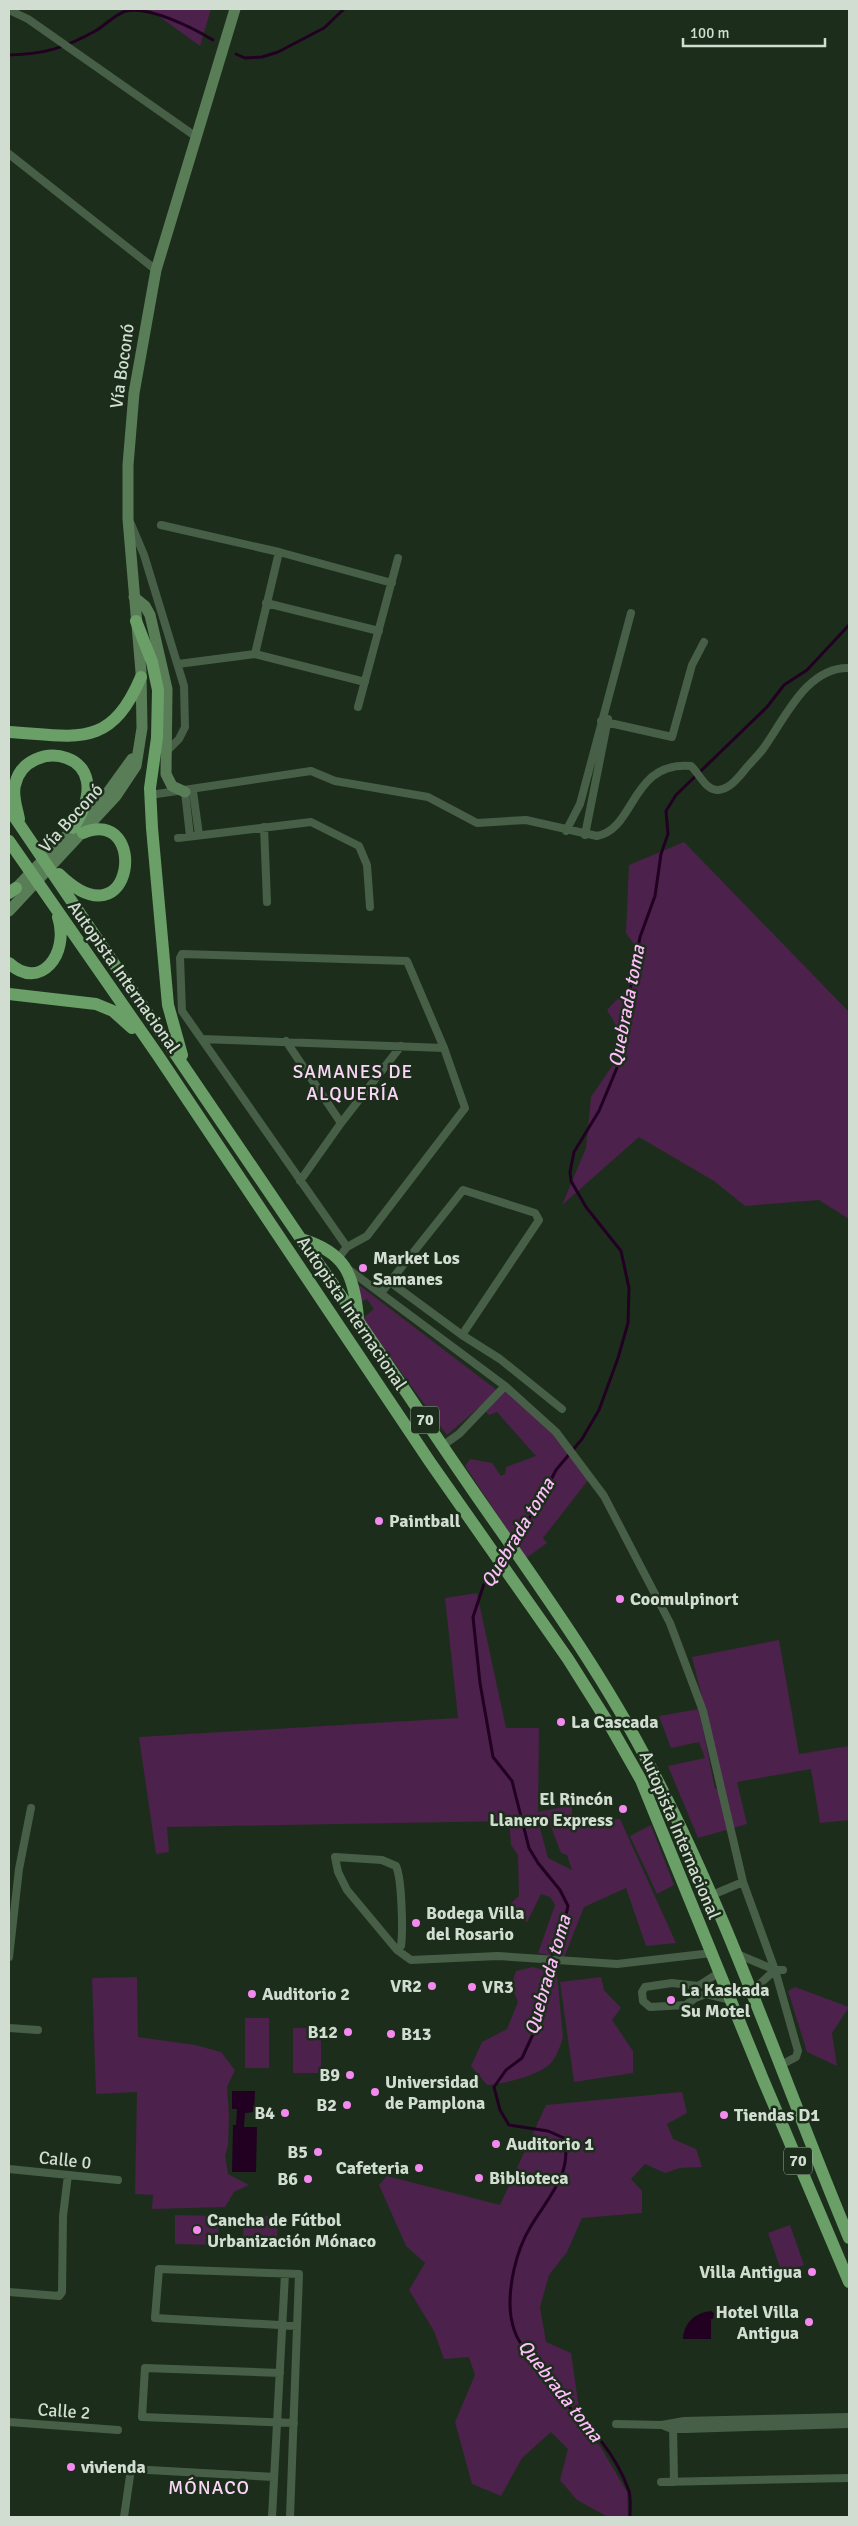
<svg xmlns="http://www.w3.org/2000/svg" width="858" height="2526" font-family="Signika,sans-serif">
  <style>
    .green { fill: #4c214b; fill-rule: evenodd }
    .water { fill: #202 }
    .lines { fill: none; stroke-linecap: round; stroke-linejoin: round }
    .stream { stroke: #202; stroke-width: 3 }
    .minor { stroke: #485f47; stroke-width: 8 }
    .secondary { stroke: #597e57; stroke-width: 11 }
    .trunk { stroke: #6aa068; stroke-width: 12 }
    .poi-dot { fill: #f489f0; stroke: #1c2e1b; stroke-width: 2 }
    .labels { text-anchor: middle; dominant-baseline: central; stroke-width: 5; stroke-linejoin: round; paint-order: stroke }
    .shield { fill: #1c2e1b; stroke: #9ba89a; stroke-width: 1 }
    .shield-label { font-size: 16px; font-weight: bold; fill: #d2ddd1 }
    .street-label { font-size: 18px; fill: #d2ddd1; stroke: #1c2e1b }
    .poi-label { font-size: 18px; font-weight: bold; fill: #d2ddd1; stroke: #1c2e1b; text-anchor: start }
    .water-label { font-size: 19px; font-style: italic; fill: #ffbdfb; stroke: #1c2e1b }
    .neighbourhood-label { font-size: 19px; letter-spacing: 1px; fill: #fbd6f8; stroke: #1c2e1b }
  </style>
  <rect width="100%" height="100%" fill="#1c2e1b"/>
  <path class="green" d="M149,9H211L200,46Z
    M684,842L849,1012V1219L819,1200L745,1206L714,1181L639,1137L562,1205L586,1148L591,1097L627,1044L607,1010L627,989L643,957L626,933L629,865Z
    M359,1285L498,1391L447,1435L362,1319L374,1309L367,1299L358,1304Z
    M505,1389L552,1431L589,1479L543,1538L547,1543L526,1558L465,1466L470,1459L492,1463L501,1476L505,1474L506,1467L536,1456L497,1412L489,1415L485,1411Z
    M477,1593L506,1728H539L538,1812L572,1805V1821L567,1823L620,1819L676,1943L646,1946L626,1888L584,1907L564,1958L538,1953L555,1905L550,1897L541,1894L527,1922L511,1910V1903L519,1896L518,1855L511,1845L509,1821L167,1827L169,1852L156,1854L139,1737L458,1718L445,1598ZM550,1824L561,1853L567,1855L572,1870L548,1858L540,1828Z
    M779,1640L799,1754L849,1746V1820L820,1823L811,1769L737,1782L747,1824L698,1838L668,1766L705,1758L699,1742L671,1748L659,1716L699,1709L715,1789L724,1786L692,1657Z
    M651,1825L674,1885L657,1894L630,1836Z
    M533,1967L557,1974L563,2037C561,2045 556,2058 550,2064C537,2076 504,2084 487,2085L471,2066L482,2042L507,2029L518,2002L511,1986L516,1971Z
    M137,1977L138,2037L195,2045L221,2052L235,2070L227,2087L229,2116L228,2146L225,2155L228,2174L249,2185L234,2192L225,2207L152,2209L153,2195L135,2194L137,2092L96,2094L92,1978Z
    M601,1977L604,1990L621,2008L612,2020L633,2051V2073L574,2082L560,1982Z
    M795,1987L849,2007L832,2033L837,2066L807,2052L788,1991Z
    M245,2018H269V2068H245Z
    M293,2028H321V2073H293Z
    M682,2092L687,2113L667,2124L673,2139L696,2149L702,2167L680,2168L665,2173L645,2164L631,2179L642,2191V2213L582,2218L567,2252L549,2275L540,2307L546,2342L571,2353L582,2430L600,2446L627,2492L628,2517H608L577,2500L560,2480L568,2449L551,2432L522,2458L501,2496L472,2484L455,2422L475,2375L469,2357L444,2359L434,2331L409,2290L425,2263L406,2246L379,2185L387,2176L500,2205L546,2105Z
    M175,2215L219,2216L218,2245L175,2244Z
    M244,2216H278L277,2241H243Z
    M790,2225L804,2265L782,2273L768,2233Z"/>
  <path class="water" d="M232,2091H255L254,2112L245,2113L244,2127H257L256,2172H232L233,2125H236L237,2109H232Z
    M711,2311L714,2313L713,2319H711V2339H683C684,2322 695,2313 711,2311Z"/>
  <g class="lines">
    <path class="stream" d="M236,54L245,58L262,57L278,52L324,28L344,9
      M9,55C45,54 65,48 97,30C106,24 116,14 126,11C150,6 193,28 213,40
      M513,1544L540,1501L556,1470L582,1439L599,1410L618,1358L628,1323L629,1288L621,1251L586,1207L571,1181L570,1172L574,1152L599,1111L619,1063L626,1011L640,937L655,896L661,854L668,834L666,811L676,795L767,707L784,685L807,670L849,625
      M497,1565L485,1581L473,1617L480,1683L493,1757L512,1781L529,1848L538,1863L560,1890L568,1906L564,1923L542,1984L540,2019L522,2058L506,2070L494,2087L500,2110L509,2125L548,2131L564,2138C573,2174 548,2197 531,2226C516,2250 507,2289 511,2317C517,2351 531,2350 548,2372C555,2381 559,2393 565,2402C576,2416 590,2427 601,2441C612,2455 623,2474 629,2491C631,2498 630,2509 630,2517"/>
    <path class="minor" d="M9,10L28,19L195,136
      M9,154L156,270
      M131,524L144,555L184,686L185,727L179,739L166,752
      M161,525L279,552L392,583
      M266,603L379,631
      M255,654L279,552
      M178,664L255,654L365,682
      M358,707L398,558
      M601,721L672,737L692,665L704,642
      M193,791L199,835
      M185,792L190,836
      M150,795L311,771L335,781L428,797L477,823L526,820L597,836C636,829 630,761 691,766C699,773 706,791 718,790C729,789 736,780 743,772C749,764 757,757 763,749C785,719 806,667 849,668
      M264,827L267,902
      M566,831L580,804L631,613
      M585,835L608,719
      M178,838L311,822L359,846L367,865L370,907
      M202,1039L444,1048
      M286,1041L341,1123
      M300,1181L341,1123L401,1046
      M339,1257L347,1247L367,1236L465,1108L444,1048L407,961L182,954L180,958L182,1011L347,1247
      M348,1269L505,1386L556,1432L604,1496L670,1623L703,1711L743,1882L775,1970L798,2051L796,2057L781,2065
      M390,1282L462,1335L500,1359L562,1409
      M381,1293L463,1190L535,1213L539,1220L462,1335
      M442,1446L459,1434L505,1386
      M712,1895L743,1882
      M397,1950L401,1946C403,1931 402,1879 396,1866L382,1860L335,1857L338,1872L347,1890L397,1950L411,1960L498,1956L617,1964L712,1953
      M737,1954L775,1970H783
      M9,1957L19,1869L31,1808
      M720,1972L698,1986L672,1983L645,1987L642,1992L643,2001L650,2007L686,2005L695,1998L706,1994L731,2000
      M752,1991L775,1970
      M9,2028L38,2030
      M9,2169L118,2180
      M9,2292L59,2296L62,2292L63,2216L68,2175
      M280,2373L145,2368L142,2417L294,2423
      M9,2422L118,2430
      M616,2424L662,2425L684,2421L849,2417
      M673,2424L674,2482
      M662,2425L672,2429H685L849,2424
      M661,2482L849,2478
      M124,2517L131,2469L274,2477
      M272,2517L285,2274
      M290,2517L299,2274L159,2269L155,2318L297,2326"/>
    <path class="secondary" d="M134,597L145,606L150,615L167,689L166,774L172,786L185,792
      M16,888L106,795L132,759
      M9,911L116,796L136,766L142,728L141,672L128,519V465L134,393L156,270L235,9"/>
    <path class="trunk" d="M136,621L152,662L158,690L157,738L150,788L152,828L168,1005L182,1055
      M9,732C76,736 110,750 141,677
      M9,809L301,1239C361,1322 417,1410 476,1495C537,1583 601,1671 650,1766C730,1918 783,2080 849,2238
      M19,819C17,808 12,796 15,785C25,735 124,749 73,828
      M9,841L157,1054L430,1462L568,1659L612,1729L641,1780L762,2077L849,2282
      M59,874C135,948 149,805 83,833
      M9,893L16,888
      M9,963C40,992 70,954 58,917
      M9,994L96,1004L113,1011L132,1028
      M301,1239C345,1252 354,1274 358,1318"/>
  </g>
  <g class="poi-dot">
    <circle cx="363" cy="1268" r="5"/>
    <circle cx="379" cy="1521" r="5"/>
    <circle cx="620" cy="1599" r="5"/>
    <circle cx="561" cy="1722" r="5"/>
    <circle cx="623" cy="1809" r="5"/>
    <circle cx="416" cy="1923" r="5"/>
    <circle cx="432" cy="1986" r="5"/>
    <circle cx="472" cy="1987" r="5"/>
    <circle cx="252" cy="1994" r="5"/>
    <circle cx="671" cy="2000" r="5"/>
    <circle cx="348" cy="2032" r="5"/>
    <circle cx="391" cy="2034" r="5"/>
    <circle cx="350" cy="2075" r="5"/>
    <circle cx="375" cy="2092" r="5"/>
    <circle cx="347" cy="2105" r="5"/>
    <circle cx="285" cy="2113" r="5"/>
    <circle cx="724" cy="2115" r="5"/>
    <circle cx="496" cy="2144" r="5"/>
    <circle cx="318" cy="2152" r="5"/>
    <circle cx="419" cy="2168" r="5"/>
    <circle cx="479" cy="2178" r="5"/>
    <circle cx="308" cy="2179" r="5"/>
    <circle cx="197" cy="2230" r="5"/>
    <circle cx="812" cy="2272" r="5"/>
    <circle cx="809" cy="2322" r="5"/>
    <circle cx="71" cy="2467" r="5"/>
  </g>
  <g class="labels">
    <g class="shield">
      <rect x="411" y="1406.5" width="28" height="27" rx="4"/>
      <rect x="784" y="2147.5" width="28" height="27" rx="4"/>
    </g>
    <g class="shield-label">
      <text x="425" y="1420">70</text>
      <text x="798" y="2161">70</text>
    </g>
    <g class="street-label">
      <text transform="translate(122 366) rotate(-82)">Vía Boconó</text>
      <text transform="translate(71 818) rotate(-48)">Vía Boconó</text>
      <text transform="translate(124 977) rotate(55)">Autopista Internacional</text>
      <text transform="translate(352 1313) rotate(56)">Autopista Internacional</text>
      <text transform="translate(680 1835) rotate(67)">Autopista Internacional</text>
      <text transform="translate(65 2160) rotate(6)">Calle 0</text>
      <text transform="translate(64 2411) rotate(4)">Calle 2</text>
    </g>
    <g class="poi-label">
      <text x="373" y="1258">Market Los<tspan x="373" dy="21">Samanes</tspan></text>
      <text x="389" y="1521">Paintball</text>
      <text x="630" y="1599">Coomulpinort</text>
      <text x="571" y="1722">La Cascada</text>
      <text x="613" y="1799" text-anchor="end">El Rincón<tspan x="613" dy="21">Llanero Express</tspan></text>
      <text x="426" y="1913">Bodega Villa<tspan x="426" dy="21">del Rosario</tspan></text>
      <text x="422" y="1986" text-anchor="end">VR2</text>
      <text x="482" y="1987">VR3</text>
      <text x="681" y="1990">La Kaskada<tspan x="681" dy="21">Su Motel</tspan></text>
      <text x="262" y="1994">Auditorio 2</text>
      <text x="338" y="2032" text-anchor="end">B12</text>
      <text x="401" y="2034">B13</text>
      <text x="340" y="2075" text-anchor="end">B9</text>
      <text x="385" y="2082">Universidad<tspan x="385" dy="21">de Pamplona</tspan></text>
      <text x="337" y="2105" text-anchor="end">B2</text>
      <text x="275" y="2113" text-anchor="end">B4</text>
      <text x="734" y="2115">Tiendas D1</text>
      <text x="506" y="2144">Auditorio 1</text>
      <text x="308" y="2152" text-anchor="end">B5</text>
      <text x="409" y="2168" text-anchor="end">Cafeteria</text>
      <text x="489" y="2178">Biblioteca</text>
      <text x="298" y="2179" text-anchor="end">B6</text>
      <text x="207" y="2220">Cancha de Fútbol<tspan x="207" dy="21">Urbanización Mónaco</tspan></text>
      <text x="802" y="2272" text-anchor="end">Villa Antigua</text>
      <text x="799" y="2312" text-anchor="end">Hotel Villa<tspan x="799" dy="21">Antigua</tspan></text>
      <text x="81" y="2467">vivienda</text>
    </g>
    <g class="water-label">
      <text transform="translate(627 1006) rotate(-79)">Quebrada toma</text>
      <text transform="translate(518 1533) rotate(-59)">Quebrada toma</text>
      <text transform="translate(548 1975) rotate(-74)">Quebrada toma</text>
      <text transform="translate(560 2391) rotate(52)">Quebrada toma</text>
    </g>
    <g class="neighbourhood-label">
      <text x="353" y="1072">SAMANES DE<tspan x="353" dy="22">ALQUERÍA</tspan></text>
      <text x="209" y="2488">MÓNACO</text>
    </g>
  </g>
  <rect width="858" height="2526" fill="none" stroke="#d2ddd1" stroke-width="20"/>
  <path d="M683 38v8h142v-8" fill="none" stroke="#d2ddd1" stroke-width="2.5"/>
  <text x="690" y="38" font-size="15" fill="#d2ddd1" stroke="#1c2e1b" stroke-width="4" paint-order="stroke">100 m</text>
</svg>
